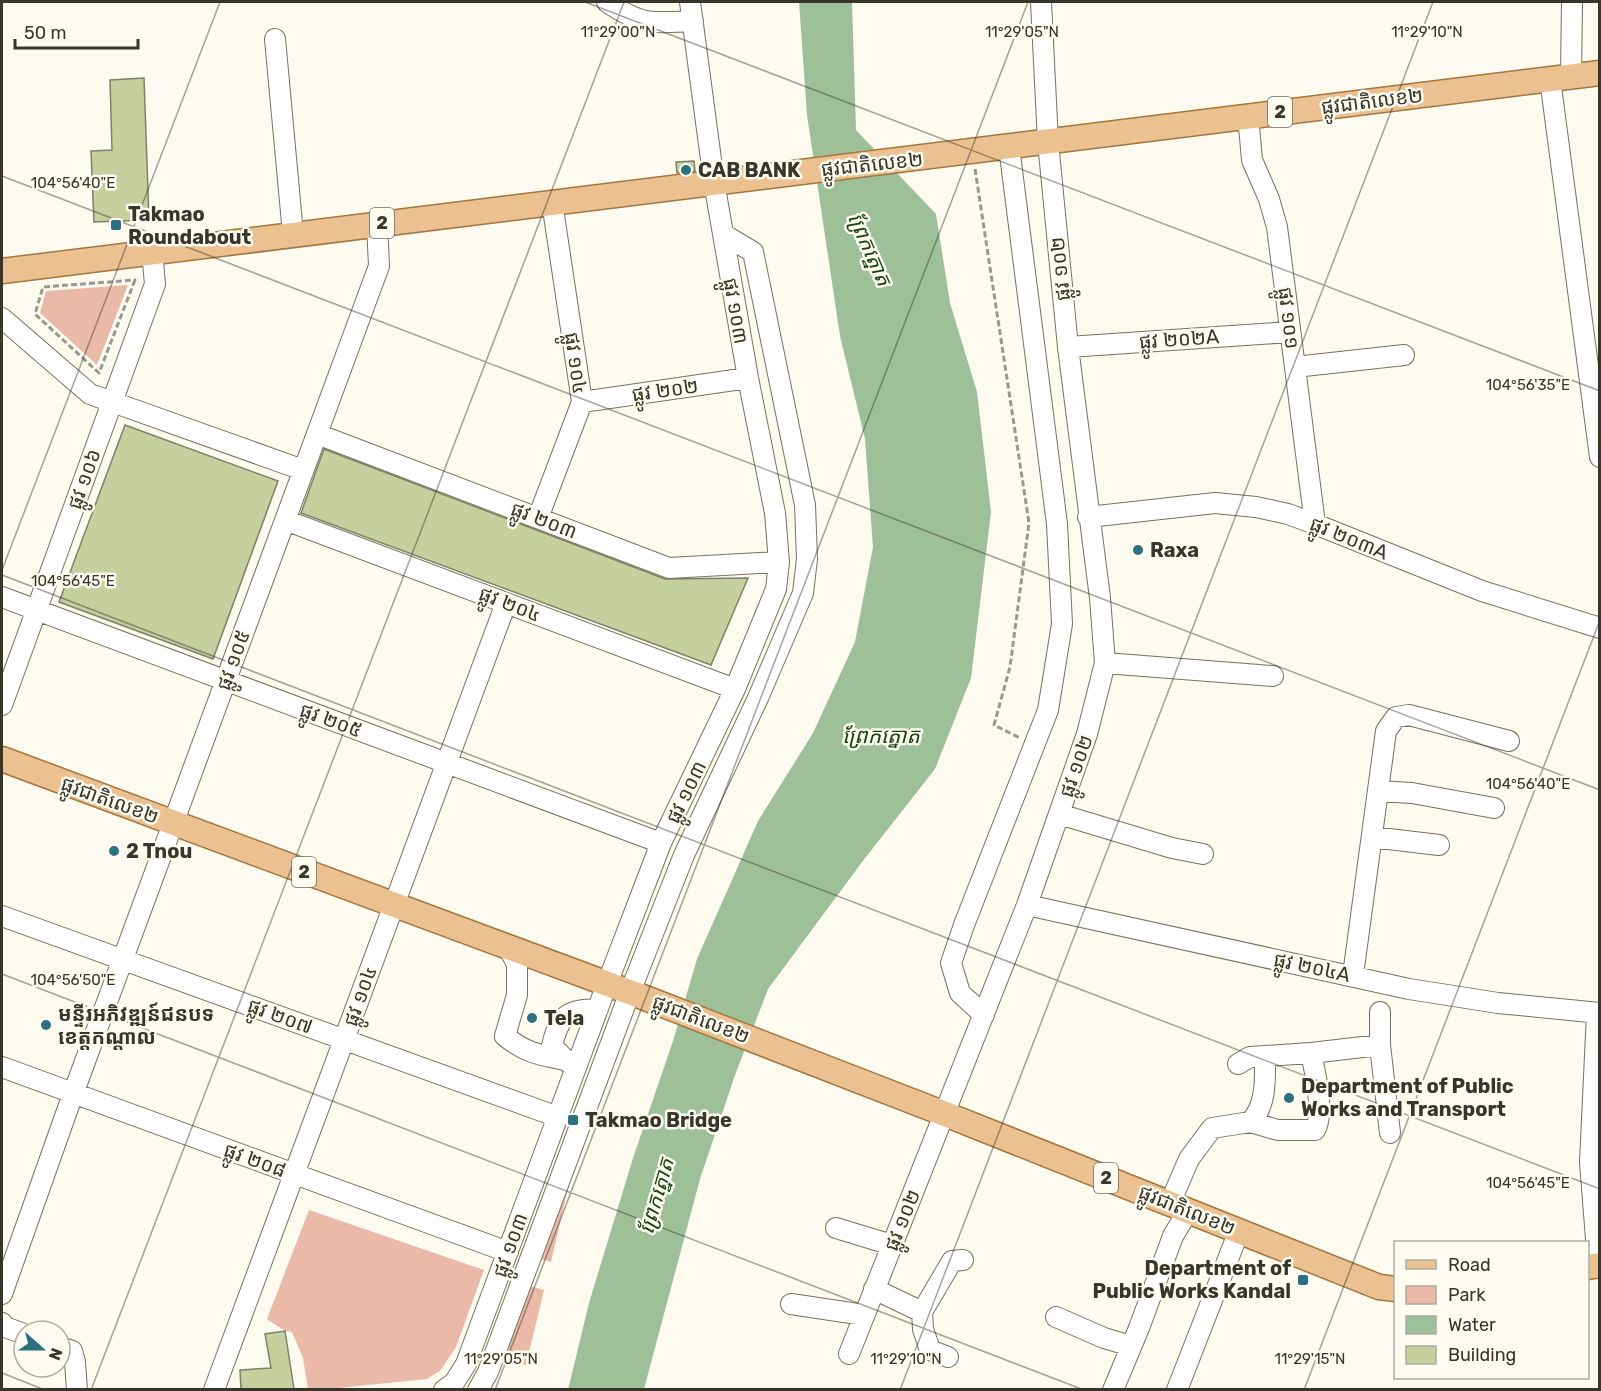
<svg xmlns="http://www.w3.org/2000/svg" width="1601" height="1391" font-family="Rubik,'Noto Sans Khmer',sans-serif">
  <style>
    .green { fill: #eab9a7 }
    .water { fill: #9dc099 }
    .building { fill: #c6cf9e; stroke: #7d8269; stroke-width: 1.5 }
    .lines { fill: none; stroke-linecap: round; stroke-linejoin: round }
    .minor-casing { stroke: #7a7259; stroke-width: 22 }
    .major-casing { stroke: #a5753e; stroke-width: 27 }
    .path { stroke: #9b988d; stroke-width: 3; stroke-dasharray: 6 3; stroke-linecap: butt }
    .minor { stroke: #fff; stroke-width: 20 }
    .major { stroke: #ecc191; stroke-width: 24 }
    .ticks { fill: none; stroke: #38352a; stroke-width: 1.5; stroke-opacity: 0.45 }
    .poi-dot { fill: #2c7081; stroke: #fdfaef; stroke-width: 2 }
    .labels { text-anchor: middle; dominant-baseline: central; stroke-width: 5; stroke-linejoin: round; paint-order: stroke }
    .shield { fill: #fdfaef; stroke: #737065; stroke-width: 1.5 }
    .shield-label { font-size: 18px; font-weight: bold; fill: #38352a }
    .street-label { font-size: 20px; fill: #38352a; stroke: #fdfaef }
    .poi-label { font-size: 20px; font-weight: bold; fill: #38352a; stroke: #fdfaef; text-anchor: start }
    .water-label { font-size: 21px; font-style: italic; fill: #184713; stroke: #fdfaef }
    .ticks-label { font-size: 15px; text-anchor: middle; fill: #38352a; stroke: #fdfaef; stroke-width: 5; stroke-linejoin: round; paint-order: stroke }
  </style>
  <rect width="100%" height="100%" fill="#fdfaef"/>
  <path class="green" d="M128,285L97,365L40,313L46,291Z
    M574,1162L551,1262L538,1258Z
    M309,1210L484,1270L456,1347L441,1370L427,1379L329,1389H308L303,1358L292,1332L285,1331L267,1319Z
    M527,1285L544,1290L526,1365L499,1360Z"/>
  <path class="water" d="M799,2H852L856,130L936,214L950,303L977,392L991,512L971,678L935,769L862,862L768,989L735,1075L700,1179L644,1389L568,1390L589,1303L633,1158L673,1041L697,959L758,821L813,733L855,642L873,547L865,439L840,336L807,115Z"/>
  <path class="building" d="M144,78L149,220L94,222L91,151L112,150L110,80Z
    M694,161L695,171L677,173L676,162Z
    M125,425L278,481L213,659L59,602Z
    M324,449L665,579L748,578L711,665L301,513Z
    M285,1331L294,1389H241L240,1370L271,1368L265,1334Z"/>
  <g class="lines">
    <defs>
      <path id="minor" d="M607,2C642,26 652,23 693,21
        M275,39L293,234
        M1571,77L1572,2
        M1550,79L1600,457
        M1248,115L1252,160L1269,199L1277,227L1315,524
        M2,318L90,394L303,470
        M1068,347L1290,332
        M1295,367L1404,355
        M582,402L748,378
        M317,434L669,568L779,562
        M1088,517L1215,503L1256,507L1288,514L1315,524L1482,591L1600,628
        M538,518L582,402L552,202
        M285,520L735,689
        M2,597L661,843
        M1105,663L1273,676
        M2,705L155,284L152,251
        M1378,791L1412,793L1494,808
        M1059,814L1172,848L1203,854
        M1372,837L1439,845
        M1027,905L1409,989L1498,1003L1600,1013
        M2,916L558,1117
        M508,947L517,964V995L505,1036C525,1053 540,1055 565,1060
        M1353,975L1386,731L1396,717L1409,715L1509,741
        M1380,1012V1045L1390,1133
        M1597,1013L1590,1162L1598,1265
        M984,1015L960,993L951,963L964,925L1048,710L1062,624L1057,524L1009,147
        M1311,1053L1380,1045
        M569,1063L552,1046C559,1015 567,1010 598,1009
        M2,1067L508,1252
        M1250,1122C1267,1106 1265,1078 1265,1056
        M1170,1203L1189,1159L1212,1128L1250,1122L1278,1130H1315C1325,1113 1315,1072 1311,1053L1250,1057L1238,1064
        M836,1228L892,1245
        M874,1289L922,1312L923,1329L930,1350L948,1357
        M2,1294L73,1094L379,266L377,224
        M791,1304L864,1315
        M922,1312L952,1261L963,1260
        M1056,1317L1104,1338L1131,1346
        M2,1323L5,1327L24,1334
        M60,1347L72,1351L75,1362L77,1390
        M849,1354L1027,905L1087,734L1105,663L1100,598L1068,347L1048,142L1041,2
        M214,1390L506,603
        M444,1390L454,1383L466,1364L607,984L661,843L735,689L776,589L779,562L775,513L748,378L714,182L690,2
        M478,1390L488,1372L630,992L684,855L758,698L803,593L807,559L805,505L753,252L723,234
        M1113,1390L1139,1328L1173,1236L1188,1211
        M1177,1390L1239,1231"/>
      <path id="major" d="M2,271L1600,73
        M2,759L640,996L945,1114L1379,1287L1396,1289
        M1588,1267L1600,1265"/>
    </defs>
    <use href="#minor" class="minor-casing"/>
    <use href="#major" class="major-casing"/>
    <path class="path" d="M975,169L1029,523L1010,667L994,725L1020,738
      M135,280L99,373L35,314L43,287Z"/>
    <use href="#minor" class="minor"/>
    <use href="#major" class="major"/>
  </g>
  <path class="ticks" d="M585,2L1600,391M2,176L1600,790M2,570L220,2M2,575L1600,1189M2,974L1084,1390M2,1373L45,1390M91,1390L624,2M495,1390L1028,2M900,1390L1433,2M1304,1390L1600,620"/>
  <g class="poi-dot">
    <circle cx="686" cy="170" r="6"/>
    <rect x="110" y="219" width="12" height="12" rx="3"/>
    <circle cx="1138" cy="550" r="6"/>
    <circle cx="114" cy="851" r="6"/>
    <circle cx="532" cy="1018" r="6"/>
    <circle cx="46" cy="1025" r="6"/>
    <circle cx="1289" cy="1098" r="6"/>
    <rect x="567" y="1114" width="12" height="12" rx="3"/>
    <rect x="1297" y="1274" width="12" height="12" rx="3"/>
  </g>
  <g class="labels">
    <g class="shield">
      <rect x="1268" y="97" width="24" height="30" rx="4.5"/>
      <rect x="370" y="208" width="24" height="30" rx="4.5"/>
      <rect x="292" y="857" width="24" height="30" rx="4.5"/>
      <rect x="1094" y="1163" width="24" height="30" rx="4.5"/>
    </g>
    <g class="shield-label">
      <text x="1280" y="112">2</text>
      <text x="382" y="223">2</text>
      <text x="304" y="872">2</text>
      <text x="1106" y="1178">2</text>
    </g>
    <g class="street-label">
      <text transform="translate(1372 101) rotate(-7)">ផ្លូវជាតិលេខ២</text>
      <text transform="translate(872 164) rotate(-6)">ផ្លូវជាតិលេខ២</text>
      <text transform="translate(1060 269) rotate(-96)">ផ្លូវ ១០២</text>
      <text transform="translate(736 311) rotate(80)">ផ្លូវ ១០៣</text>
      <text transform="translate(1289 318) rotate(83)">ផ្លូវ ១០១</text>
      <text transform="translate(1179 339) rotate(-4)">ផ្លូវ ២០២A</text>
      <text transform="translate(576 363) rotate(82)">ផ្លូវ ១០៤</text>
      <text transform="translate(665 390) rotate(-8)">ផ្លូវ ២០២</text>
      <text transform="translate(84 479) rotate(-70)">ផ្លូវ ១០៦</text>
      <text transform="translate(544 520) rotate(21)">ផ្លូវ ២០៣</text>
      <text transform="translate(1349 538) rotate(22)">ផ្លូវ ២០៣A</text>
      <text transform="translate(510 604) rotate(21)">ផ្លូវ ២០៤</text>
      <text transform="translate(233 660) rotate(-70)">ផ្លូវ ១០៥</text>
      <text transform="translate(331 720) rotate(20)">ផ្លូវ ២០៥</text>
      <text transform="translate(1076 766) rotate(-71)">ផ្លូវ ១០២</text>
      <text transform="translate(686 792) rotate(-64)">ផ្លូវ ១០៣</text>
      <text transform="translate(110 800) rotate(20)">ផ្លូវជាតិលេខ២</text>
      <text transform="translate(1312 967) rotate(12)">ផ្លូវ ២០៤A</text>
      <text transform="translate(360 996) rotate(-70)">ផ្លូវ ១០៤</text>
      <text transform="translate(280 1016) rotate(20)">ផ្លូវ ២០៧</text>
      <text transform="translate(701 1019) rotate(21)">ផ្លូវជាតិលេខ២</text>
      <text transform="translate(255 1160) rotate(20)">ផ្លូវ ២០៨</text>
      <text transform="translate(1187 1210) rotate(22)">ផ្លូវជាតិលេខ២</text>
      <text transform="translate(902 1220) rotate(-68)">ផ្លូវ ១០២</text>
      <text transform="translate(510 1245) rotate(-70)">ផ្លូវ ១០៣</text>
    </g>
    <g class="poi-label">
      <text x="698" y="170">CAB BANK</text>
      <text x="128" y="214">Takmao<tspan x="128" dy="23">Roundabout</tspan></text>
      <text x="1150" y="550">Raxa</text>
      <text x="126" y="851">2 Tnou</text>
      <text x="58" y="1014">មន្ទីរអភិវឌ្ឍន៍ជនបទ<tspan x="58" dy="23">ខេត្តកណ្តាល</tspan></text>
      <text x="544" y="1018">Tela</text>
      <text x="1301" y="1086">Department of Public<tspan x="1301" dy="23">Works and Transport</tspan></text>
      <text x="585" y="1120">Takmao Bridge</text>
      <text x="1291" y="1268" text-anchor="end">Department of<tspan x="1291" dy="23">Public Works Kandal</tspan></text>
    </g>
    <g class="water-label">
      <text transform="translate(870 249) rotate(66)">ព្រែកត្នោត</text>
      <text x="881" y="735">ព្រែកត្នោត</text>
      <text transform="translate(656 1196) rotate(-74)">ព្រែកត្នោត</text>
    </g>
  </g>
  <g class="ticks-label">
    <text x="618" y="37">11°29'00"N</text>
    <text x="1022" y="37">11°29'05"N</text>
    <text x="1427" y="37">11°29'10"N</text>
    <text x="73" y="188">104°56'40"E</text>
    <text x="1528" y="390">104°56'35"E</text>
    <text x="73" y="586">104°56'45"E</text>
    <text x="1528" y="789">104°56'40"E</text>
    <text x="73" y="985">104°56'50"E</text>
    <text x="1528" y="1188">104°56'45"E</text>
    <text x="501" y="1364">11°29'05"N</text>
    <text x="906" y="1364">11°29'10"N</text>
    <text x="1310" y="1364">11°29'15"N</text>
  </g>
  <rect width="1601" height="1391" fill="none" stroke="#38352a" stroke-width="6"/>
  <rect x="1394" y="1241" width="195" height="138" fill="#fdfaef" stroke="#aeaba0" stroke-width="1.5"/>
  <rect x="1406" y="1260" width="30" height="9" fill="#ecc191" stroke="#aeaba0" stroke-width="1.5"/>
  <text x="1448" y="1271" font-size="18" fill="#38352a">Road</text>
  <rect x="1406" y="1286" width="30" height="18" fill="#eab9a7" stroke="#aeaba0" stroke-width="1.5"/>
  <text x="1448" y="1301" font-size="18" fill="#38352a">Park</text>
  <rect x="1406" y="1316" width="30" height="18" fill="#9dc099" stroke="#aeaba0" stroke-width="1.5"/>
  <text x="1448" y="1331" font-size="18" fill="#38352a">Water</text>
  <rect x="1406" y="1346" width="30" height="18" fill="#c6cf9e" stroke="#aeaba0" stroke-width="1.5"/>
  <text x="1448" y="1361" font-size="18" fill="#38352a">Building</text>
  <g transform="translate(42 1349) rotate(111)"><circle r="28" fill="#fdfaef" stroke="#aeaba0" stroke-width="1.5"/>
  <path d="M0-4.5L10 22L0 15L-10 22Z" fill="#2c7081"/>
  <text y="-9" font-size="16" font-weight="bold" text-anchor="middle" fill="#38352a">N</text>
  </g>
  <path d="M15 39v9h123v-9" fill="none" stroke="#38352a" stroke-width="3"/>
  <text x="24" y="39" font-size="18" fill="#38352a" stroke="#fdfaef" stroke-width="4.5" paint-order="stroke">50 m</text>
</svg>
